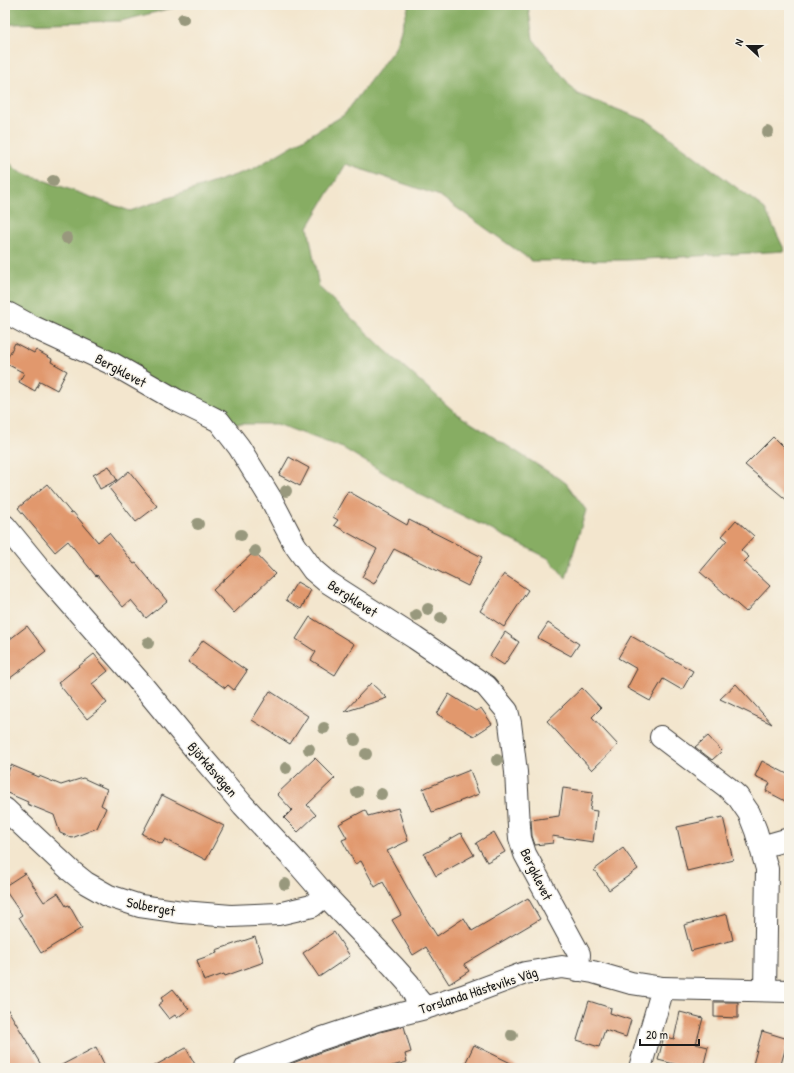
<svg xmlns="http://www.w3.org/2000/svg" width="794" height="1073" font-family="'Patrick Hand',sans-serif">
  <style>
    .forest { fill: #87ad63; stroke: #526440 }
    .building { fill: #e1986d }
    .lines { fill: none; stroke-linecap: round; stroke-linejoin: round }
    .street-casing { stroke: #3c3a37; stroke-width: 24 }
    .street { stroke: #fff; stroke-width: 22 }
    .tree { fill: #98987d }
    .labels { text-anchor: middle; dominant-baseline: central; stroke-width: 3; stroke-linejoin: round; paint-order: stroke }
    .street-label { font-size: 14px; fill: #1c1c1c; stroke: #f7f3e8 }
  </style>
  <rect width="100%" height="100%" fill="#f7f3e8"/>
  <filter id="ink" filterUnits="userSpaceOnUse"><feTurbulence type="fractalNoise" baseFrequency=".025" numOctaves="2"/><feDisplacementMap in="SourceGraphic" scale="8" xChannelSelector="R" yChannelSelector="G"/><feConvolveMatrix kernelMatrix="1 2 1 2 8 2 1 2 1" color-interpolation-filters="sRGB"/></filter>
  <filter id="wash" filterUnits="userSpaceOnUse"><feTurbulence type="fractalNoise" baseFrequency=".012" numOctaves="4" result="noise"/><feDisplacementMap in="SourceGraphic" scale="16" xChannelSelector="R" yChannelSelector="G"/><feGaussianBlur stdDeviation="0.9" result="paint"/><feColorMatrix in="noise" values="0 0 0 0 0 0 0 0 0 0 0 0 0 0 0 0 0 1.4 0 .05"/><feComposite in="paint" operator="in"/></filter>
  <g filter="url(#wash)">
    <rect width="100%" height="100%" fill="#f3e6ce"/>
    <path class="forest" d="M5,5H184L121,21L13,24L5,26Z
      M409,5H528L533,39L577,94L648,121L765,209L785,251L628,260L532,261L440,196L346,164L308,227L319,287L385,350L457,414L566,483L586,510L566,578L548,558L419,494L343,448L277,424H229L5,308V158L18,171L130,211L253,169L344,115L395,48Z"/>
    <g id="blocks">
      <path class="building" d="M15,343L34,353L36,350L52,359L51,362L67,371L57,390L40,381L35,391L19,382L24,373L5,363Z
        M773,437L787,451L789,454V502L745,465Z
        M289,457L309,468L300,486L279,475Z
        M109,466L117,480L100,489L93,475Z
        M129,471L157,506L136,522L109,488Z
        M47,484L71,513L73,512L98,542L109,533L134,564L136,563L167,601L146,618L131,600L123,607L97,575L96,576L68,541L55,552L18,508Z
        M348,491L407,525L409,520L482,557L468,586L394,549L374,584L362,577L377,549L334,525L338,520L333,517Z
        M736,520L754,536L741,550L749,557L744,562L770,586L746,612L700,572L727,540L722,536Z
        M254,552L275,574L234,613L213,590Z
        M504,574L528,590L504,627L480,611Z
        M297,582L311,590L301,609L286,600Z
        M310,617L354,644L335,675L311,660L316,652L296,639Z
        M548,623L579,644L571,656L538,638Z
        M27,626L46,651L5,682V643Z
        M505,632L519,642L504,665L490,656Z
        M631,636L693,671L682,690L663,679L650,701L627,688L637,669L618,658Z
        M203,640L247,671L234,690L228,685L225,688L188,662Z
        M94,654L108,671L92,684L107,703L87,719L58,683Z
        M371,683L387,698L344,712Z
        M736,684L772,724L720,699Z
        M582,688L601,708L592,717L618,745L592,770L547,721Z
        M270,691L308,716L290,744L252,720Z
        M449,694L476,711L481,708L492,724L474,736L437,714Z
        M708,736L722,751L712,760L695,747Z
        M315,758L335,778L307,805L316,815L298,832L284,818L292,810L277,794Z
        M762,761L789,775V803L766,791L770,783L755,776Z
        M11,765L39,777V776L61,785L83,778L107,789L101,805L106,808L97,828L72,838L60,833L54,815L27,804L28,802L5,792V779Z
        M470,770L479,794L432,812L423,789Z
        M563,788L593,792L590,810L597,811L593,842L552,836L553,843L535,845L532,836L531,820L559,816Z
        M162,795L224,826L206,860L165,839L162,844L142,834Z
        M398,808L408,841L387,851L413,898L437,936L464,918L472,931L528,898L540,919L464,964L469,971L449,984L426,947L413,955L392,920L401,915L383,882L375,887L361,861L355,864L342,840L347,838L339,824L365,810L368,816Z
        M723,817L733,860L687,871L677,827Z
        M494,832L505,852L487,862L476,843Z
        M461,833L474,855L436,876L424,854Z
        M623,848L638,869L609,890L594,870Z
        M25,873L44,902L58,893L66,906L69,905L82,928L41,953L19,917L22,915L5,890V886Z
        M727,914L733,940L691,951L684,925Z
        M334,932L350,956L319,977L303,953Z
        M255,937L264,962L225,976L224,974L204,981L197,960L217,953L216,950Z
        M173,989L189,1009L177,1018L175,1015L169,1019L158,1005L163,1001L161,998Z
        M589,1001L611,1008L610,1013L631,1020L626,1037L605,1030L599,1047L577,1040Z
        M714,1002H738V1018L714,1017Z
        M5,1005L43,1068H10L5,1060Z
        M680,1012L703,1018L696,1044L708,1047L703,1068H690L658,1060L664,1036L674,1039Z
        M404,1026L411,1052L405,1054L407,1062L385,1068H280L324,1051L380,1032Z
        M762,1031L788,1039L780,1068H752Z
        M474,1045L521,1068H463Z
        M96,1047L106,1068H56Z
        M186,1048L197,1068H151Z"/>
    </g>
  </g>
  <g filter="url(#ink)">
    <use href="#blocks" fill-opacity="0" stroke="#3c3a37" stroke-width="1"/>
    <g class="lines">
      <defs>
        <path id="street" d="M5,313L9,314L31,326L113,364L176,400L205,414L219,421L239,447L271,499L295,545L313,570L326,581L415,638L486,686L507,711L510,723L516,772L519,826L520,838L525,854L579,954L578,970
          M5,526L41,570L137,679L194,748L243,805L299,865L325,895L393,966L409,984L415,996L425,1008
          M661,737L727,787L738,797L749,813L756,831L767,869L765,990
          M5,809L71,871L86,883L109,896L140,906L182,912L231,916L278,914L312,906L325,895
          M761,847L789,839
          M246,1068L320,1039L377,1020L425,1008L463,996L525,973L562,967L593,972L631,983L663,988L789,991
          M640,1068L663,988"/>
      </defs>
      <use href="#street" class="street-casing"/>
      <use href="#street" class="street"/>
    </g>
    <g class="tree">
      <circle cx="183" cy="19" r="6"/>
      <circle cx="768" cy="132" r="6"/>
      <circle cx="53" cy="181" r="6"/>
      <circle cx="67" cy="238" r="6"/>
      <circle cx="286" cy="491" r="6"/>
      <circle cx="198" cy="524" r="6"/>
      <circle cx="241" cy="535" r="6"/>
      <circle cx="255" cy="551" r="6"/>
      <circle cx="428" cy="609" r="6"/>
      <circle cx="416" cy="615" r="6"/>
      <circle cx="441" cy="618" r="6"/>
      <circle cx="148" cy="643" r="6"/>
      <circle cx="324" cy="728" r="6"/>
      <circle cx="355" cy="740" r="6"/>
      <circle cx="309" cy="749" r="6"/>
      <circle cx="366" cy="754" r="6"/>
      <circle cx="497" cy="760" r="6"/>
      <circle cx="286" cy="768" r="6"/>
      <circle cx="357" cy="792" r="6"/>
      <circle cx="381" cy="794" r="6"/>
      <circle cx="285" cy="884" r="6"/>
      <circle cx="512" cy="1035" r="6"/>
    </g>
  </g>
  <g class="labels">
    <g class="street-label">
      <text transform="translate(121 370) rotate(28)">Bergklevet</text>
      <text transform="translate(353 598) rotate(33)">Bergklevet</text>
      <text transform="translate(213 769) rotate(49)">Björkåsvägen</text>
      <text transform="translate(537 874) rotate(64)">Bergklevet</text>
      <text transform="translate(151 906) rotate(11)">Solberget</text>
      <text transform="translate(478 990) rotate(-18)">Torslanda Hästeviks Väg</text>
    </g>
  </g>
  <rect width="794" height="1073" fill="none" stroke="#f7f3e8" stroke-width="20"/>
  <g transform="translate(748 46) rotate(292)" stroke="#f7f3e8" stroke-width="3" paint-order="stroke">
  <path d="M0-3L7 15L0 10L-7 15Z" fill="#1c1c1c"/>
  <text y="-6" font-size="11" font-weight="bold" text-anchor="middle" fill="#1c1c1c">N</text>
  </g>
  <path d="M640 1039v6h59v-6" fill="none" stroke="#1c1c1c" stroke-width="2"/>
  <text x="646" y="1039" font-size="12" fill="#1c1c1c" stroke="#f7f3e8" stroke-width="3" paint-order="stroke">20 m</text>
</svg>
